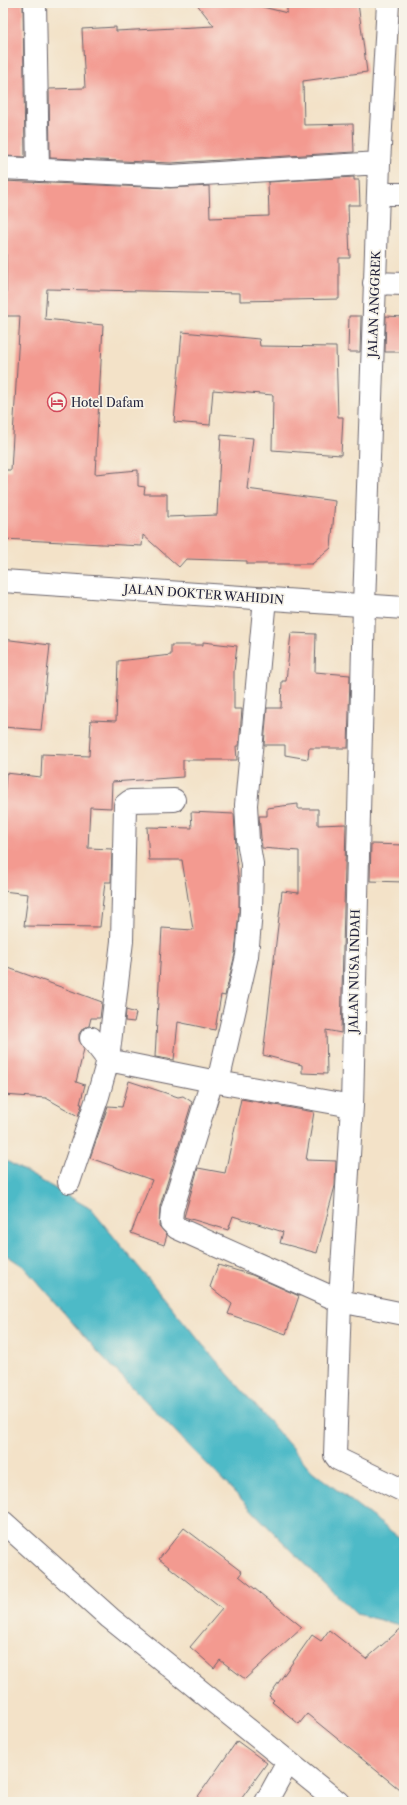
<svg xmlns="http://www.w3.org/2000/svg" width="407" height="1805" font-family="'Libre Caslon Text',serif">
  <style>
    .water { fill: #4dbac7; stroke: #386e81 }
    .building { fill: #f39a90 }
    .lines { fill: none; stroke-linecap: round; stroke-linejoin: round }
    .minor-casing { stroke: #6b656c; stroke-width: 24 }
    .tertiary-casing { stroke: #6b656c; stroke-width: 24 }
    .minor { stroke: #fff; stroke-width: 22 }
    .tertiary { stroke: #fff; stroke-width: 22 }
    .labels { text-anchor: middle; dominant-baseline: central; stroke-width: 3.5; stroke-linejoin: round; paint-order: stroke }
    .street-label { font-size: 12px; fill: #22223b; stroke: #f7f3e8 }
    .poi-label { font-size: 12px; fill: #22223b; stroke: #f7f3e8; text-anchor: start }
  </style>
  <rect width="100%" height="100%" fill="#f7f3e8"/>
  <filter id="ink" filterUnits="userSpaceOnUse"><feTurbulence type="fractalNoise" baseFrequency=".025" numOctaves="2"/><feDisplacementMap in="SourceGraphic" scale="8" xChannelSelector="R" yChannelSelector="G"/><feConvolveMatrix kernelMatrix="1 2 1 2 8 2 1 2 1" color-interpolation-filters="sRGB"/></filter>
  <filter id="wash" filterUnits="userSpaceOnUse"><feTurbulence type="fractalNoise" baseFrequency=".012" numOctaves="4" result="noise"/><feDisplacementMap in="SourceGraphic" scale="16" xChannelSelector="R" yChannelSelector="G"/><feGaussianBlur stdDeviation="0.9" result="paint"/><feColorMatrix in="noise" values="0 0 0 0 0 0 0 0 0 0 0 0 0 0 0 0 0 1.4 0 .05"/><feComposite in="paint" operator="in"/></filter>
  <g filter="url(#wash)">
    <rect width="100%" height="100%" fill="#f3e2c8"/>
    <path class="water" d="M3,1159L91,1209L202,1344L312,1471L404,1541V1626L356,1614L280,1539L99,1353L23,1266L3,1253Z"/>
    <g id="blocks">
      <path class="building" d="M3,3H23L25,157L3,156Z
        M196,3H247L287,13V3H358L367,72L303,81L304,125L353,124L354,152L171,163L50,158L49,89L85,88L82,29L116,27V31L214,26Z
        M354,177V180H359L360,205H348L350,258H339V299L240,301V293L47,289L45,319L103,325L95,474L138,470V486L145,487L144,494H167V517L217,515L221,435L253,438L247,489L335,501L331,548L312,564H247V561L186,559L179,567L143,535L142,546L3,539V470H11L20,316H6V231H3V181L170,188L209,186L210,218L269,216L268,182Z
        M349,316H361L360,352H348Z
        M386,316L404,317V352H385Z
        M182,332L259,339L260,346L336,347L338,417H343L341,455L272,450L273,395L213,390L210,425L174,422Z
        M291,633L316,634L315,672L350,675L348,748H309L308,759L285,755V745H264L267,708H281L282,681H286Z
        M3,639L50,645L41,730L3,727Z
        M203,642L237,646L234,671V709H242L239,746H236L237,760H183V777L112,782L111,808L90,807L88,848L112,849L111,882H105L100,927L24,926L28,894L3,891V809L6,773L41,777L42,754L89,756L91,720L116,721L118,661L171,655V645H203Z
        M298,804V809H318V825L346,824L341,1033L326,1030L327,1074L302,1073V1065L263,1055L282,891L299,893V851L262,848L259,816H267V808Z
        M191,812L234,814L236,846H235L239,885V911L235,954L225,996L221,995L215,1030L178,1022L174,1060L155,1057L162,928L193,930L182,860H149L147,827L192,828Z
        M371,844L404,845V882L370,881Z
        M3,966L102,1002L100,1018H91L89,1026L83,1028L79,1034V1040L84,1049L76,1082L85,1085L80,1104H82L78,1116L46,1098L3,1095Z
        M126,1010L136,1013L134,1022L125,1021Z
        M129,1081L178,1097L183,1096L192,1102L160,1206L159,1226L167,1235L164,1245L131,1233L152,1180L90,1158L108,1106L122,1107Z
        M241,1099L314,1112L306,1160L336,1161L335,1186L317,1253L280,1243L283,1232L233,1216L228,1230L184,1217L198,1168L225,1173Z
        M218,1265L252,1275L299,1296L286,1334L228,1314L232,1304L210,1287Z
        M184,1528L242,1572L239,1576L302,1627L245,1679L220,1660L214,1668L190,1647L222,1609L159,1559Z
        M404,1626V1793L307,1714L299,1724L272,1702L274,1700L269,1696L312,1635L321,1641L329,1630L366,1659Z
        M237,1741L267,1763L239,1802H194Z"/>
    </g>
  </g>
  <g filter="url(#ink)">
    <use href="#blocks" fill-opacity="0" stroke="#6b656c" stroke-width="1"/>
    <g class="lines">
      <defs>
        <path id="minor" d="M35,3L38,170
          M388,3L379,163L364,605L352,1106L340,1301L404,1314
          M3,168L171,176L379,163
          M378,194H404
          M374,283L404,284
          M91,1038L108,1060L212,1081L352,1106
          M212,1081L172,1210L171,1222L177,1228L340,1301L335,1455L338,1459L404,1491
          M218,1082L247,956L251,912L252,864L248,841L246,805L265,598
          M69,1182L98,1096L108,1060L122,941L125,805L130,801L174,800
          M3,1522L110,1618L338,1802
          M266,1802L288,1762"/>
        <path id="tertiary" d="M3,581L404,608"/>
      </defs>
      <use href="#minor" class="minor-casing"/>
      <use href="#tertiary" class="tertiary-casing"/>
      <use href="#minor" class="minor"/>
      <use href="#tertiary" class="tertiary"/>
    </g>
  </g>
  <defs>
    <symbol id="hotel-ring" viewBox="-11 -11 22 22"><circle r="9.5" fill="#f7f3e8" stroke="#d1495b" stroke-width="1.5"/><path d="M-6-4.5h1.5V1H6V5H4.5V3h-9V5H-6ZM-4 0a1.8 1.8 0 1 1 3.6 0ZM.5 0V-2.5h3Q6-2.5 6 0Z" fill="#d1495b"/></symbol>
  </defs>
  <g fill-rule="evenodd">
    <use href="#hotel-ring" x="46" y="391" width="22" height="22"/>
  </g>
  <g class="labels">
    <g class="street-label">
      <text transform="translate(374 304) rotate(-88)">JALAN ANGGREK</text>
      <text transform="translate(204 594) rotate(4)">JALAN DOKTER WAHIDIN</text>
      <text transform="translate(354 971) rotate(-89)">JALAN NUSA INDAH</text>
    </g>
    <g class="poi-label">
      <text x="71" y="402">Hotel Dafam</text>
    </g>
  </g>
  <rect width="407" height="1805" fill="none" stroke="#f7f3e8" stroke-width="16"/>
</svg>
